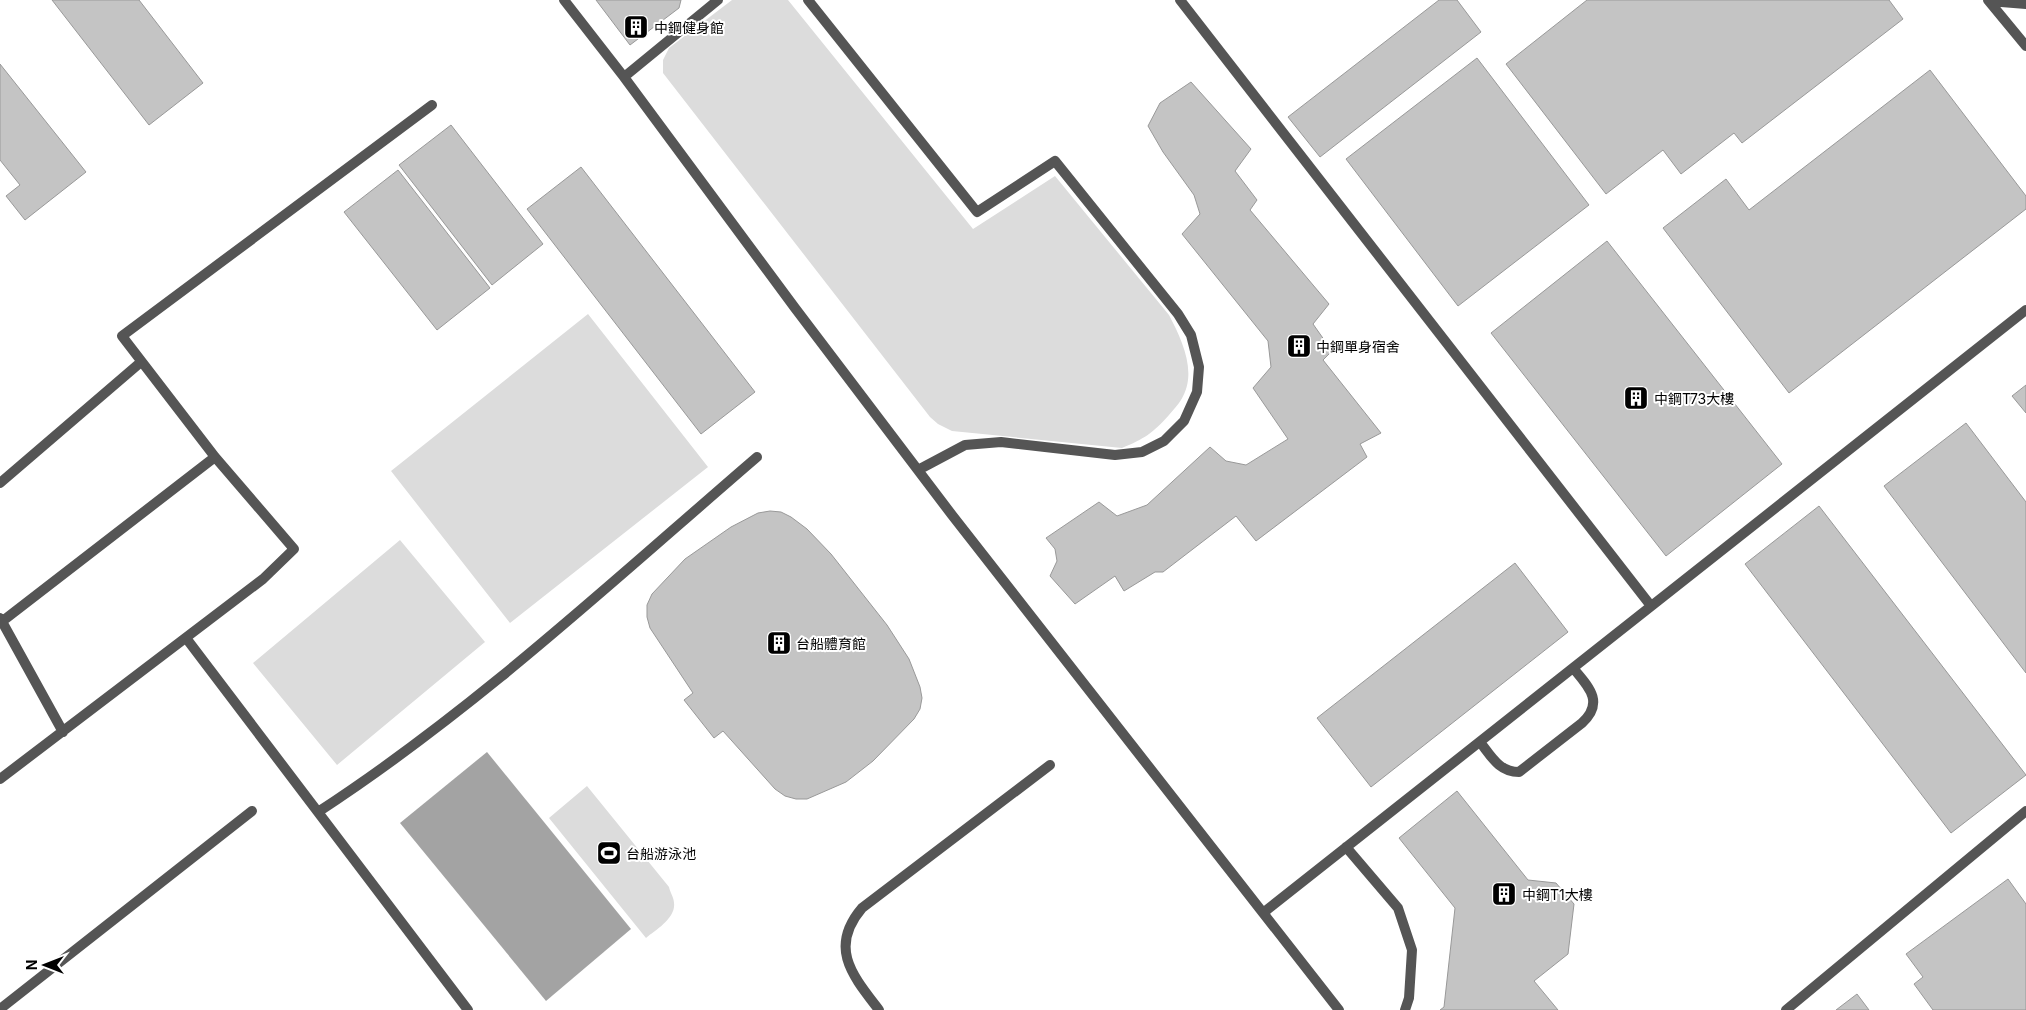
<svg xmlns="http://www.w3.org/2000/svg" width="2026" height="1010" font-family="Inter,'Noto Sans TC',sans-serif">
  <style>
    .green { fill: #dcdcdc }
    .water { fill: #a3a3a3 }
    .building { fill: #c4c4c4; stroke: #999 }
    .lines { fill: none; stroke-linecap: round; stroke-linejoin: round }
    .lane { stroke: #555; stroke-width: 10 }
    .labels { text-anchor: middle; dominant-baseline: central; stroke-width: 4; stroke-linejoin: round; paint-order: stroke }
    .poi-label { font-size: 14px; fill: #000; stroke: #fff; text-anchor: start }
  </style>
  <rect width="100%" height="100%" fill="#fff"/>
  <path class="green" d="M732,0H788L973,229L1055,176L1169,315C1182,340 1198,373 1181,400C1178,405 1173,410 1169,415C1153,433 1144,439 1122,448L952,431L938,424L930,417L663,73V60L669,48Z
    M588,314L708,467L510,623L391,471Z
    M400,540L485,642L337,765L253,663Z
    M587,786L669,887C670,892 674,898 674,903C676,918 656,930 646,938L549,818Z"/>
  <path class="water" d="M487,752L631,929L546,1001L400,823Z"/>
  <path class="building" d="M52,0H139L203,83L149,125Z
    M596,0H681L679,8L630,45Z
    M1439,0H1457L1481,32L1320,157L1288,117Z
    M1587,0H1889L1903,19L1742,143L1734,133L1681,174L1663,150L1606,194L1506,64Z
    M1477,58L1589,205L1458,306L1346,159Z
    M0,64L86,172L25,220L6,196L20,185L0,160Z
    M1930,70L2026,196V209L1789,393L1663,228L1726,179L1749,210Z
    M1191,82L1251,149L1235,171L1257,200L1250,210L1329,304L1313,324L1332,351L1323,360L1381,433L1360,444L1367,457L1256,541L1236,516L1163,572H1155L1124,591L1115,576L1075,604L1050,576L1057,561L1055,549L1046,538L1099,502L1117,516L1147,505L1210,447L1226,461L1246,465L1288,439L1253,388L1271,367L1268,341L1182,234L1200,214L1194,195L1163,152L1148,126L1160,103Z
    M451,125L543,244L492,285L399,165Z
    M581,167L755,392L701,434L527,209Z
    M398,170L490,288L437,330L344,212Z
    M1607,241L1782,464L1666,556L1491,333Z
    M2026,385V413L2012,396Z
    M1966,423L2026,502V673L1884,486Z
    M1819,506L2026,775L1951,833L1745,564Z
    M770,511L781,512L791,517L807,529L831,554L887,625L909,659L920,687L922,698L920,709L914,719L873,761L846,782L807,799H796L785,796L775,789L723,731L714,738L684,700L693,693L650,628L647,617V605L652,594L685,559L731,527L758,513Z
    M1515,563L1568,632L1371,787L1317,718Z
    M1457,791L1528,880L1556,883L1574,904L1568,954L1534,981L1558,1010H1440L1444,1007L1455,908L1399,838Z
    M2008,879L2026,904V1010H1933L1914,984L1923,977L1906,954Z
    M1857,994L1869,1010H1836Z"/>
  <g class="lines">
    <path class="lane" d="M564,0L624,77L795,308L952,515L1339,1010
      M808,0L977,212L1055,161L1178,314L1191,335L1199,367L1197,392L1184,421L1164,441L1142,452L1115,455L1001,442L965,445L918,470
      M1180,0L1651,606
      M1988,0L2026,46
      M1991,0L1989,1L2026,4
      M624,77L718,0
      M0,483L141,362
      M0,618L63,732
      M0,623L215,457
      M186,638L468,1010
      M1480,742C1491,756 1499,772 1519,772L1582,723C1605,702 1588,686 1573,668
      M0,779L263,579L294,549L215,457L122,336L432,105
      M318,812C476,709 615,579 757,457
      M1346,847L1398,908L1412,950L1409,998L1405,1010
      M1263,913L2026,310
      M0,1009L252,811
      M879,1010C853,976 828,948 862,908L1050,765
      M1786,1010L2026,811"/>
  </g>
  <defs>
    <symbol id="building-square" viewBox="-11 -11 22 22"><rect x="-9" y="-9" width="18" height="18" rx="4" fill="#000" stroke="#fff"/><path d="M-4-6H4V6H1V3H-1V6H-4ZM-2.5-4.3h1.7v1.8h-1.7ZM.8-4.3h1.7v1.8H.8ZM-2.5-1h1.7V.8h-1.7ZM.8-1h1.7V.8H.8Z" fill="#fff"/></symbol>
    <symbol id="stadium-square" viewBox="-11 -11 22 22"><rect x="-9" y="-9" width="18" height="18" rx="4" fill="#000" stroke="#fff"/><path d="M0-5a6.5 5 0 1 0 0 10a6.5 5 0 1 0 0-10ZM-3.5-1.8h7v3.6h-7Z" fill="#fff"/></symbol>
  </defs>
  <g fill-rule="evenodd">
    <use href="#building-square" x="622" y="13" width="28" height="28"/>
    <use href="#building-square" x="1285" y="332" width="28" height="28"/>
    <use href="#building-square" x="1622" y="384" width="28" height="28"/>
    <use href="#building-square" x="765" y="629" width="28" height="28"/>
    <use href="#stadium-square" x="595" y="839" width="28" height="28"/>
    <use href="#building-square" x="1490" y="880" width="28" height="28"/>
  </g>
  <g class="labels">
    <g class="poi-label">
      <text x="654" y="27">中鋼健身館</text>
      <text x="1316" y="346">中鋼單身宿舍</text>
      <text x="1654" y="398">中鋼T73大樓</text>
      <text x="796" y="643">台船體育館</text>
      <text x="626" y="853">台船游泳池</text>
      <text x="1522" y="894">中鋼T1大樓</text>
    </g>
  </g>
  <g transform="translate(45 965) rotate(270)" stroke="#ffffff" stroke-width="4" paint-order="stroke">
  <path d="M0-4L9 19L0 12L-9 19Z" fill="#000000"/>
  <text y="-8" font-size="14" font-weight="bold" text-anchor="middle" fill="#000000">N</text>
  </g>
</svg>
